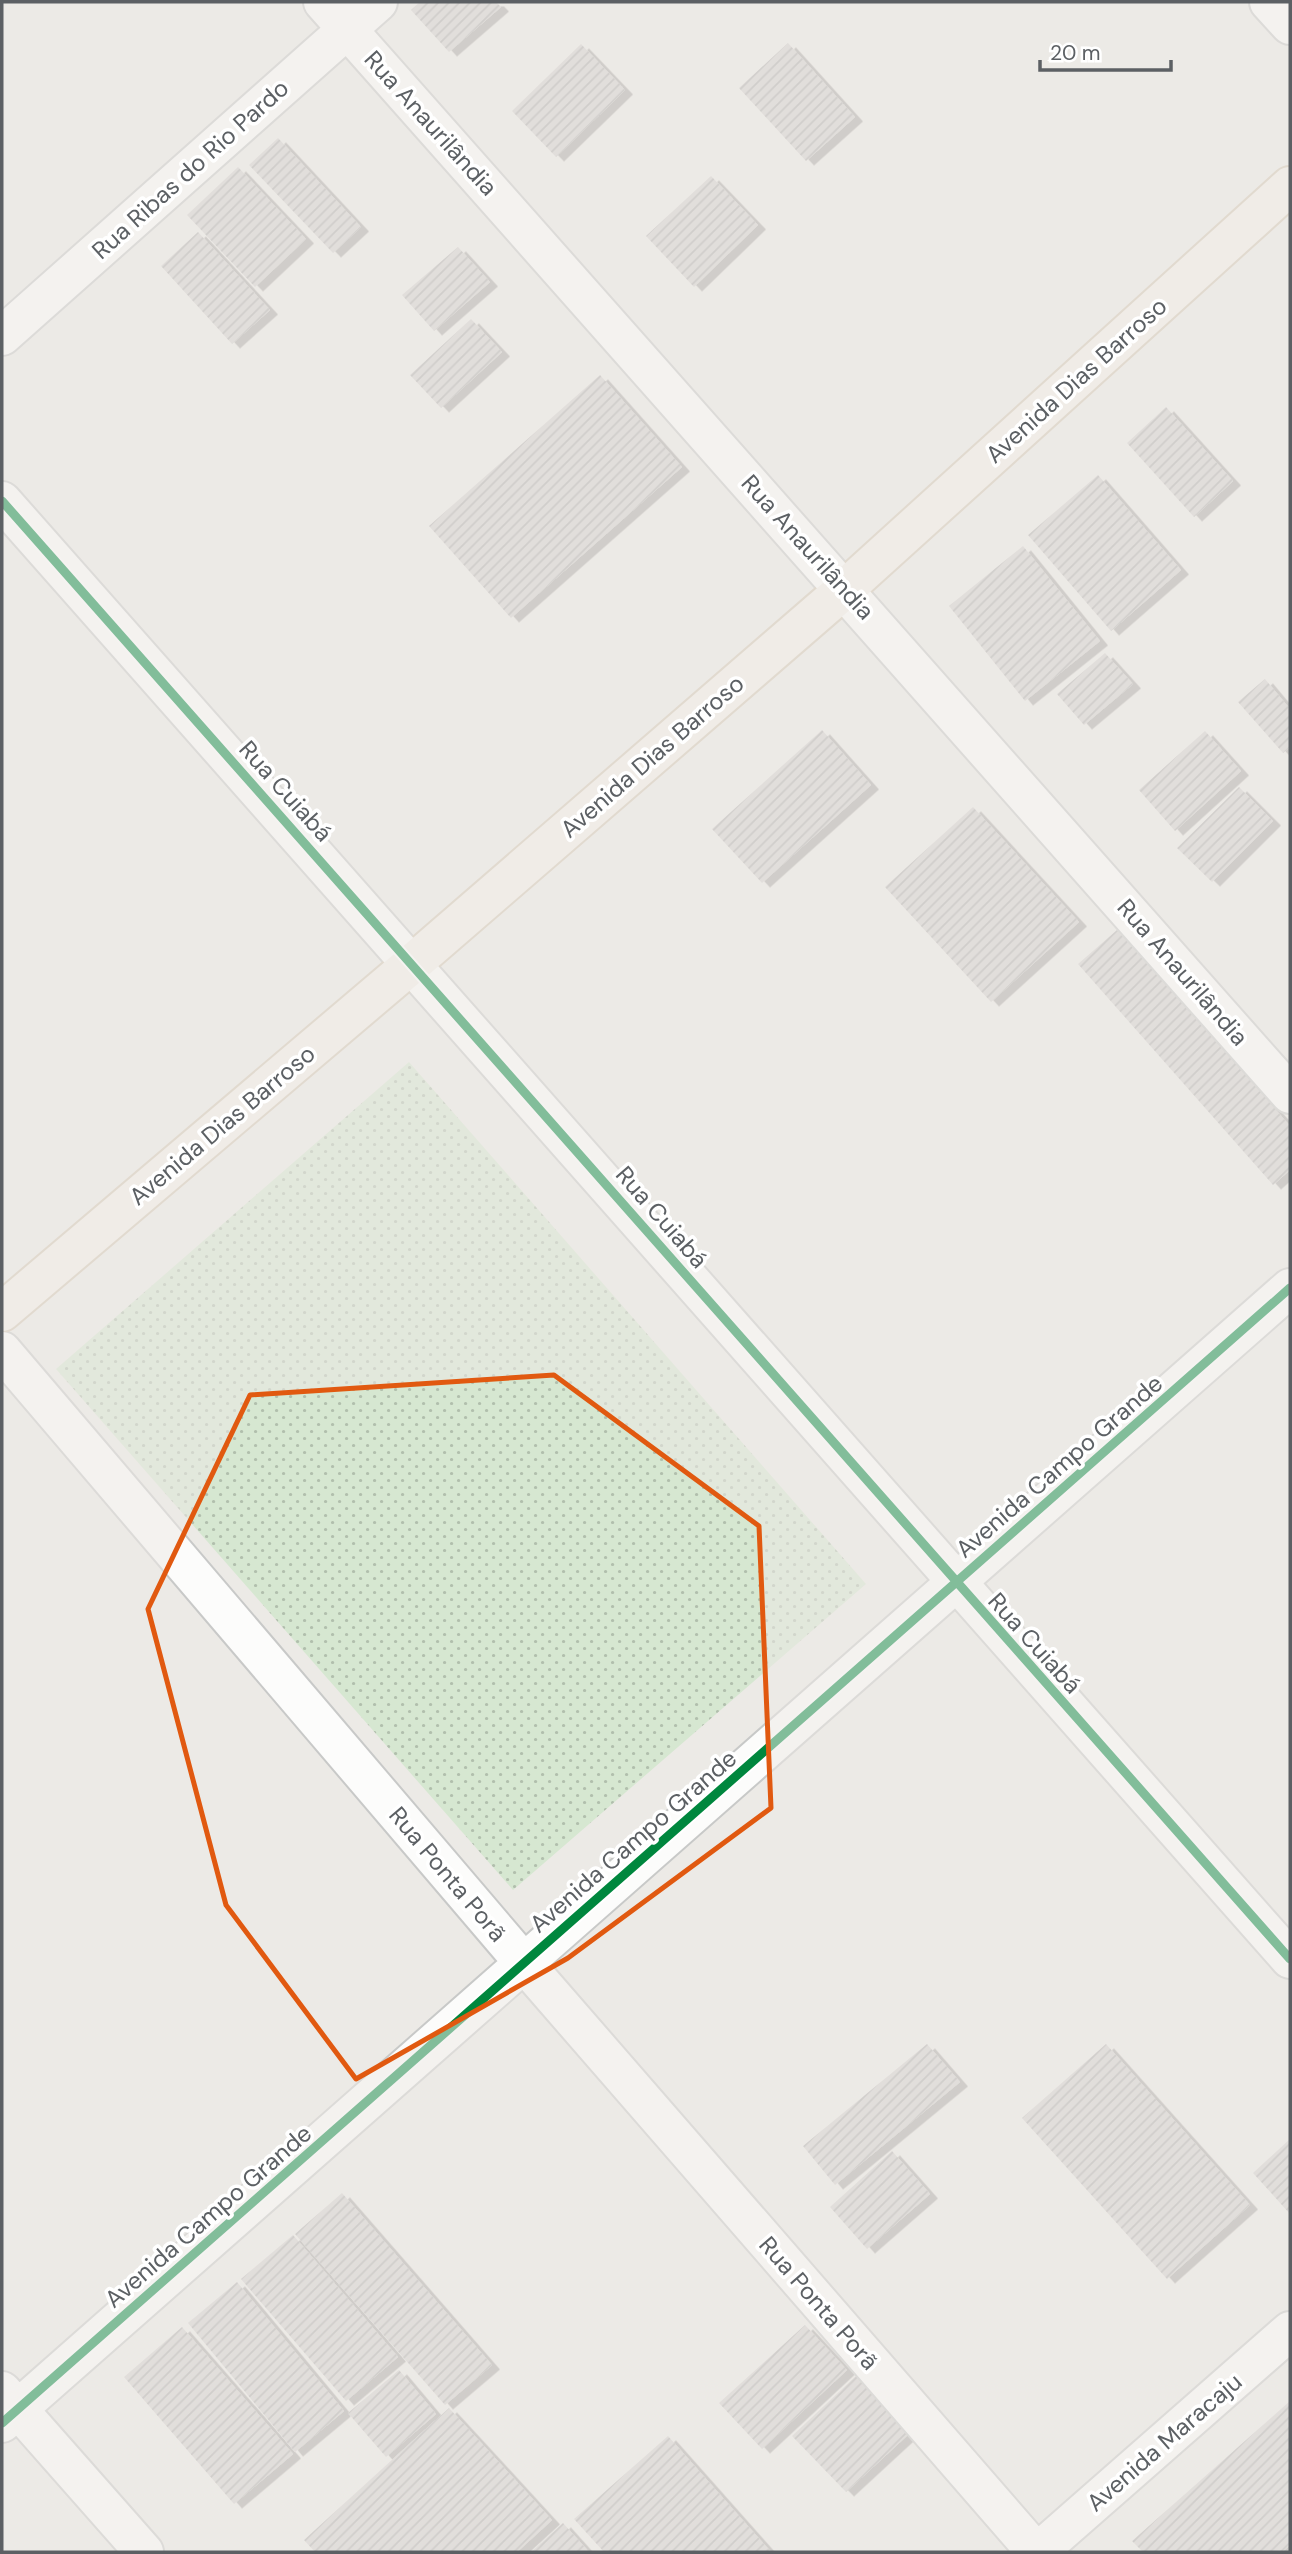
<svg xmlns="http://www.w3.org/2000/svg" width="1292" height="2554" font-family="'DM Sans',sans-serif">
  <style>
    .park { fill: url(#park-dots) }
    .building { fill: url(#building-hatch); filter: url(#shadow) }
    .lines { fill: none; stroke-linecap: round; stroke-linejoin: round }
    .minor-casing { stroke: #c8c9c8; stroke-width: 42 }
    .major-casing { stroke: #d3c7b4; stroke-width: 42 }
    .minor { stroke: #fcfcfb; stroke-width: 38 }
    .major { stroke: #f3efe8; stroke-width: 38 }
    .cycleway-casing { stroke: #fff; stroke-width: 13 }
    .cycleway { stroke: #00873e; stroke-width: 9 }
    .marked { fill: none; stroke: #e15910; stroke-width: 5; stroke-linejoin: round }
    .labels { text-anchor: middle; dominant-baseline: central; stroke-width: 7; stroke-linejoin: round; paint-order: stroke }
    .street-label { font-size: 24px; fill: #5c6064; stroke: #fff }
  </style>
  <defs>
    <pattern id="park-dots" width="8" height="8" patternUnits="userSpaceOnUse" patternTransform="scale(1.75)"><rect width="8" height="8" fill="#d6e7d1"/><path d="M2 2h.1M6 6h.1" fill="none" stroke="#b1bfad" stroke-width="1.8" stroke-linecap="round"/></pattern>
    <pattern id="building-hatch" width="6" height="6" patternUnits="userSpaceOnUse" patternTransform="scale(1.75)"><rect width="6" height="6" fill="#d3d1cf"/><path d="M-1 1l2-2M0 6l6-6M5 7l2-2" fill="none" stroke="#aeadac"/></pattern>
    <filter id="shadow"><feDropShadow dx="8" dy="4.5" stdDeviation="0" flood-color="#0004"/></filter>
  </defs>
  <rect width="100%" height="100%" fill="#eceae6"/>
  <path class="park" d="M409,1062L866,1584L513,1890L56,1369Z"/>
  <path class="building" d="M420,2H496L501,7L449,52L411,10Z
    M788,43L855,117L806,161L739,88Z
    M581,44L625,90L556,157L512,111Z
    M278,138L361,227L333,253L249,165Z
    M238,167L306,239L255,287L187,215Z
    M711,176L758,225L694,287L646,236Z
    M198,232L270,310L232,344L161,266Z
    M458,247L490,282L434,331L402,295Z
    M471,319L502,352L441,408L410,375Z
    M600,375L682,467L511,618L429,526Z
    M1166,407L1233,481L1194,517L1127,443Z
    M1098,475L1181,570L1111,631L1028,535Z
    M1023,546L1100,641L1025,701L949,606Z
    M1105,653L1133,684L1084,725L1057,694Z
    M1265,679L1290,709V747L1283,753L1238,702Z
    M822,730L871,785L762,883L712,829Z
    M1205,731L1241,771L1175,831L1139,790Z
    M1239,787L1273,821L1212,882L1177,848Z
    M973,807L1079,922L991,1002L885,887Z
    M1117,930L1290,1126V1170L1273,1185L1078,964Z
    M927,2044L960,2082L835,2185L803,2146Z
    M1106,2044L1250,2205L1167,2279L1022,2118Z
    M1290,2139V2214L1253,2173Z
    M892,2151L930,2194L867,2249L830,2207Z
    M342,2193L492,2365L445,2405L295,2234Z
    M293,2235L398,2357L346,2401L241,2279Z
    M237,2282L344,2411L295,2452L188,2323Z
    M805,2325L847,2370L762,2449L719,2403Z
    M182,2327L293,2454L234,2504L124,2377Z
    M399,2370L436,2414L386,2457L348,2413Z
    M857,2375L911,2432L846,2492L792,2436Z
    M1290,2401V2545L1282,2552H1143L1132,2541Z
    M449,2408L552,2520L517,2552H315L304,2540Z
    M668,2436L771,2552H604L574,2519Z
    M563,2523L589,2552H531Z"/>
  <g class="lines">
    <defs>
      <path id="minor" d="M323,2L1290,1094
        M1269,2L1290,25
        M2,336L378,2
        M2,501C434,985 860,1474 1290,1959
        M2,1351L524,1963L1036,2552
        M2,2391L144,2552
        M2,2423L1290,1288
        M1038,2552L1290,2331"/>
      <path id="major" d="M2,1312L413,963L845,589L1290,186"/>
    </defs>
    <use href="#minor" class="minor-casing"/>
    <use href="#major" class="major-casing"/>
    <use href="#minor" class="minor"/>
    <use href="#major" class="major"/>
    <defs>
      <path id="cycleway" d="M2,501C434,985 860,1474 1290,1959
        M2,2423L1290,1288"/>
    </defs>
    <use href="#cycleway" class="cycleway-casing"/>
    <use href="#cycleway" class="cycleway"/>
  </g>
  <path d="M0 0H1292V2554H0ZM554,1375L759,1526L771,1808L568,1958L356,2079L226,1905L148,1609L250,1395Z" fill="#eceae6" fill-opacity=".55" fill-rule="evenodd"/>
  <path class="marked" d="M554,1375L759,1526L771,1808L568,1958L356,2079L226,1905L148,1609L250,1395Z"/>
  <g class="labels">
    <g class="street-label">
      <text transform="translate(431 123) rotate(48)">Rua Anaurilândia</text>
      <text transform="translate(190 169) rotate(-42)">Rua Ribas do Rio Pardo</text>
      <text transform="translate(1076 380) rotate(-42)">Avenida Dias Barroso</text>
      <text transform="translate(808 547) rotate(48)">Rua Anaurilândia</text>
      <text transform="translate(652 756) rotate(-41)">Avenida Dias Barroso</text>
      <text transform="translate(286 791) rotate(48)">Rua Cuiabá</text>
      <text transform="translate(1183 972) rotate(49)">Rua Anaurilândia</text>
      <text transform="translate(222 1125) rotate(-40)">Avenida Dias Barroso</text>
      <text transform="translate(662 1217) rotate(49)">Rua Cuiabá</text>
      <text transform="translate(1059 1466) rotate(-41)">Avenida Campo Grande</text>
      <text transform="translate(1035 1643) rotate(48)">Rua Cuiabá</text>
      <text transform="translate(633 1841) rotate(-41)">Avenida Campo Grande</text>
      <text transform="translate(448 1874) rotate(50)">Rua Ponta Porã</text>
      <text transform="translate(208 2216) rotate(-41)">Avenida Campo Grande</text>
      <text transform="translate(819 2303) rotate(49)">Rua Ponta Porã</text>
      <text transform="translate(1164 2442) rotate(-41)">Avenida Maracaju</text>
    </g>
  </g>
  <rect width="1292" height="2554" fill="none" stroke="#5c6064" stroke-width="7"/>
  <path d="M1040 60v10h131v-10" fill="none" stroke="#5c6064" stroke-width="3.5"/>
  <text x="1050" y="60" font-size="21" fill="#5c6064" stroke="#ffffff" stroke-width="5" paint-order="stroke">20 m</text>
</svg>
